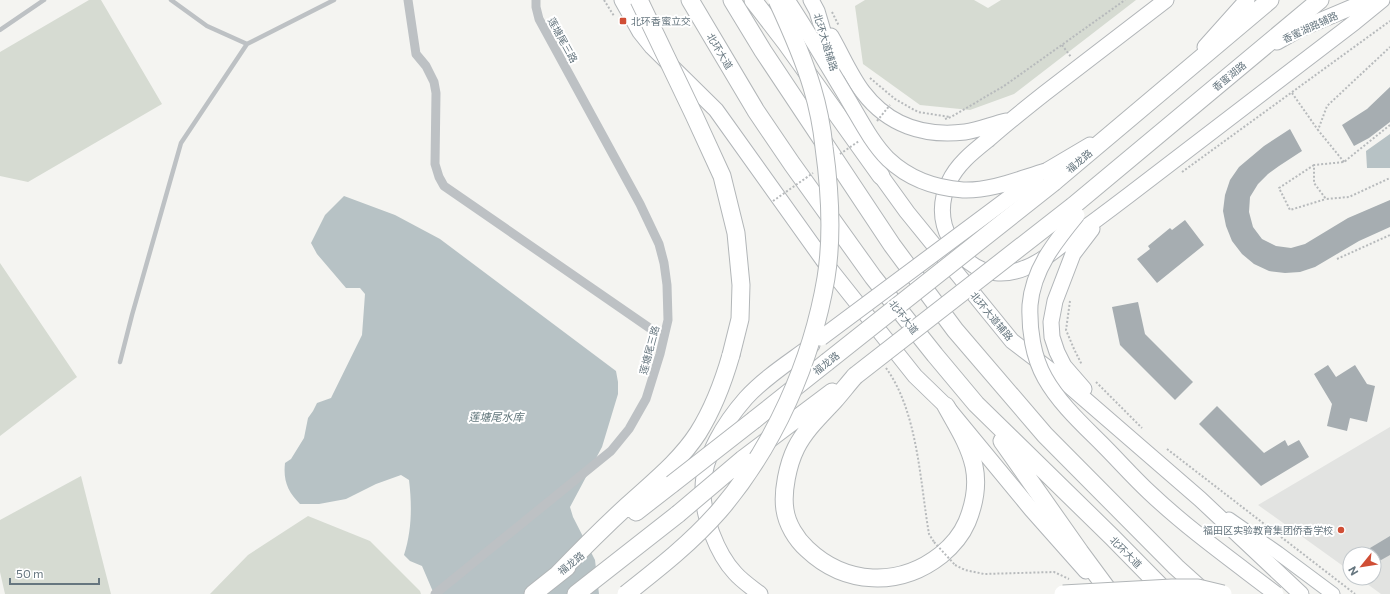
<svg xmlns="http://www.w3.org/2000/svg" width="1390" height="594" font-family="Commissioner,'Noto Sans SC',sans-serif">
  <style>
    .built { fill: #e2e3e1 }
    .green { fill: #d6dbd2 }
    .water { fill: #b7c2c5 }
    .building { fill: #a6adb1 }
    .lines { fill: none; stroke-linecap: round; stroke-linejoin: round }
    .secondary-casing { stroke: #b2b7ba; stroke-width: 15 }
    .primary-casing { stroke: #b1b5b8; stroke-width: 17 }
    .highway-casing { stroke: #b2b6b8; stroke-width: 19 }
    .path { stroke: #b7babc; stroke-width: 2; stroke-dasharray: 2 2; stroke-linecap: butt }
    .lane { stroke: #bdc1c4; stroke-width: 4.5 }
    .street { stroke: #bdc1c4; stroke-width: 9 }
    .secondary { stroke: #fff; stroke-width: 13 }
    .primary { stroke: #fff; stroke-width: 15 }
    .highway { stroke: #fff; stroke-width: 17 }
    .primary-bridge-casing { stroke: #b1b5b8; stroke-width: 17; stroke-linecap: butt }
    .highway-bridge-casing { stroke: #b2b6b8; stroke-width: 19; stroke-linecap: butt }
    .path-bridge { stroke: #b7babc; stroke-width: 2; stroke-dasharray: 2 2; stroke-linecap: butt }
    .primary-bridge { stroke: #fff; stroke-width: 15 }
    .highway-bridge { stroke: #fff; stroke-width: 17 }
    .poi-dot { fill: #d04e35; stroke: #fff; stroke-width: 1.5 }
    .labels { text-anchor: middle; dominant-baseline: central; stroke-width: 4; stroke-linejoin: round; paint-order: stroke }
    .poi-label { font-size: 10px; fill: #66767f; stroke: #fff; text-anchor: start }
    .street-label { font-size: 10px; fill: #66767f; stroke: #fff }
    .water-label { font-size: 11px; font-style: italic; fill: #62777c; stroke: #fff }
  </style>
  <rect width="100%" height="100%" fill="#f4f4f1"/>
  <path class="built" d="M1390,427V594H1381L1359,578H1374V554H1350V571L1258,505Z"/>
  <path class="green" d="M89,0H101L162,104L28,182L0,176V52Z
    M865,0H974L988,8L1001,0H1136L1014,94L970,110L920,105L863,64L855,6Z
    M0,263L77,377L0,436Z
    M81,476L111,594H5L0,572V520Z
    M308,516L370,541L420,591L421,594H210L248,555Z"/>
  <path class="water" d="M1390,134V168H1367L1366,151Z
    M344,196L395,215L440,239L616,371L618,382V394L602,447L570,507L573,517L595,560L599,594H434L422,566L410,561L404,555C412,530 412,505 409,480L401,475L376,484L346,499L319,504H300C288,492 283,481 285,463L291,459L304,438L308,418L313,411L317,403L331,398L362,335L365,294L360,288H346L317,254L311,243L325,215Z"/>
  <path class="building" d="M1390,87V122L1369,138L1354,146L1342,125L1367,109Z
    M1290,129L1302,151L1279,166L1268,174L1258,184L1250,197L1249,212L1253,227L1262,239L1276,246L1291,248L1305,244L1348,218L1390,200V227L1359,241L1315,267L1300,272L1285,273L1269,271L1254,264L1242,254L1232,241L1226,226L1223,211L1225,195L1230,180L1239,167L1264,146Z
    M1185,220L1204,245L1157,283L1137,259L1150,249L1148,246L1170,228L1172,230Z
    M1138,302L1145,334L1193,382L1175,400L1120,345L1112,307Z
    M1328,365L1336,377L1355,365L1367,384L1375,386L1367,422L1350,418L1347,431L1327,426L1332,404L1314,374Z
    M1217,406L1264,453L1285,440L1288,446L1299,440L1309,457L1261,486L1199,424Z
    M1390,536V555L1374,564V554H1360Z"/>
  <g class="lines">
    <defs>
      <path id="secondary" d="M1229,519L1278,553L1333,594"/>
      <path id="primary" d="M622,0L640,32L652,47L716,110L826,264L915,376L946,406L1031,509L1086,571
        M811,0L817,11L836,75
        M1166,0C1126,31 1085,62 1045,93C1026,108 1007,123 989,139C974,151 957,164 949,182C935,212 944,241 969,262C985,275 1006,276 1025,268C1040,263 1054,251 1067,241C1088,226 1108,211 1129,195C1204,137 1280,80 1355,22L1382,0
        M831,36C842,55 850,75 863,92C888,125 924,137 965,132C979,130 993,124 1006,121
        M1277,42L1298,30L1369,0
        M1205,47L1247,0
        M875,166L881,176L907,212L1012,341L1058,376L1200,499L1301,594
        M1046,171L1090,145
        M1084,389L1064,366L1057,352L1052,337L1051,322L1055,301L1073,254L1092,229
        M760,594C751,587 742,581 735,573C717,554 702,514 703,489C703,456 725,422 746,398C765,377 791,361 812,345"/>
      <path id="highway" d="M690,0L756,111L792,164L873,277L935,355L976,404L1112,537L1168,594
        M732,0L763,51L892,245L955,330L1045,435L1176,567L1206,594
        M753,0L786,43L881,176
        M1054,182L1270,0
        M1073,206L1320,0
        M855,376C848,384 841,393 834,401C820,416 805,430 796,448C788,464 782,492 785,510C787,524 796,539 807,549C845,585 899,588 941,555C952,546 961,536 967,522C974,505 978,485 974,466C969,444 957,426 946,406
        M754,420L827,362
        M1002,441L1080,552L1111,594
        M743,459L832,392
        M636,512L672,484
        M558,574C581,550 604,527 628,505C652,483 680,461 698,433C713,409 723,383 731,355
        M533,594L567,567
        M576,594L678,514"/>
    </defs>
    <use href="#secondary" class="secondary-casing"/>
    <use href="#primary" class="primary-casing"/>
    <use href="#highway" class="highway-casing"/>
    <path class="path" d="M604,0L614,16
      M832,12L839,26
      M1062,45L1071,57
      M870,78L895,99L918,112L950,117
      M1292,93L1318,130
      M945,119L951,117L1004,86L1125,0
      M1390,125L1344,162L1314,165V183L1326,199L1349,197L1390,178
      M1344,162L1318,130L1327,106L1390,47
      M1314,165L1279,188L1290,210L1326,199
      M1182,172L1390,21
      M1337,259L1390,235
      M1070,301L1066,330L1074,349L1082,365
      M886,368C918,412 920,482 929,534L934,542
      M1096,382L1142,428
      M1167,449L1355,594
      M955,565L965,570L984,574L1054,572L1069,579"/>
    <path class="lane" d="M171,0L207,26L247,44L334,0
      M0,30L44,0
      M120,362L132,315L181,143L247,44"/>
    <path class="street" d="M408,0L416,54L426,66L434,82L436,93L435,164L439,177L444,186L651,329
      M435,594L611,451L629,429L646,399L660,354L668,320L667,285L664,263L659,244L640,204L539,19L536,7V0"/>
    <use href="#secondary" class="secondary"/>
    <use href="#primary" class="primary"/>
    <use href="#highway" class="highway"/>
    <defs>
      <path id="primary-bridge" d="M787,0C809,33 829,68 849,101C861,121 872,143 888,159C908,178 935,188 963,190C991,191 1019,179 1046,171
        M1077,215C1055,242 1033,269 1030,305C1029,329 1033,357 1045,378C1059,403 1082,424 1102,444C1118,460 1133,477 1149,492C1188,529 1233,561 1276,594
        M821,338L1037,177"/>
      <path id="highway-bridge" d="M639,0L694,115L722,176L736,233L741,285L740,319L731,355
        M827,362L1054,182
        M855,376L1073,206
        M672,484L754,420
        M678,514L743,459
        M626,594C659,568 691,543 719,511C774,447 812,361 826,278C833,235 830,190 824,147C822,127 818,107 812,87C803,57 790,28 777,0
        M1063,594L1172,588H1198L1223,594"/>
    </defs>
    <use href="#primary-bridge" class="primary-bridge-casing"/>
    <use href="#highway-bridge" class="highway-bridge-casing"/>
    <path class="path-bridge" d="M877,121L890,105
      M840,154L859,141
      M773,201L813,173
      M934,542L955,565"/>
    <use href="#primary-bridge" class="primary-bridge"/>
    <use href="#highway-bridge" class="highway-bridge"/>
  </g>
  <g class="poi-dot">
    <rect x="619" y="17" width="8" height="8" rx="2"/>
    <circle cx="1341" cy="530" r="4"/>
  </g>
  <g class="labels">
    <g class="poi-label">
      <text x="631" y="21">北环香蜜立交</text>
      <text x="1333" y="530" text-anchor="end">福田区实验教育集团侨香学校</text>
    </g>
    <g class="street-label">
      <text transform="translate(1310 27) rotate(-25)">香蜜湖路辅路</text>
      <text transform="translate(563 40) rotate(61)">莲塘尾三路</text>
      <text transform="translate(826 42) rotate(73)">北环大道辅路</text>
      <text transform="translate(720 51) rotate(59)">北环大道</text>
      <text transform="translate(1229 76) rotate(-39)">香蜜湖路</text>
      <text transform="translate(1079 161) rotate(-40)">福龙路</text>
      <text transform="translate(992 316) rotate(50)">北环大道辅路</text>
      <text transform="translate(904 317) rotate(52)">北环大道</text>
      <text transform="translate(649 350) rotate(-75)">莲塘尾三路</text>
      <text transform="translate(826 363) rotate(-38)">福龙路</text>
      <text transform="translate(1126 552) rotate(45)">北环大道</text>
      <text transform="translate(571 563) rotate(-39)">福龙路</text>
    </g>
    <g class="water-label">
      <text x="496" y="416">莲塘尾水库</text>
    </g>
  </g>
  <g transform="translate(1362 566) rotate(240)"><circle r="19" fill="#ffffff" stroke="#c2c8cc"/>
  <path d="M0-3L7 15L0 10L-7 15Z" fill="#d04e35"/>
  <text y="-6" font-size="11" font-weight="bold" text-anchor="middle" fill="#66767f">N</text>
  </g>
  <path d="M10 578v6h89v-6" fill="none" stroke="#66767f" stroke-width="2"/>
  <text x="16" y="578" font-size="12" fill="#66767f" stroke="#ffffff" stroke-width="3" paint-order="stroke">50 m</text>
</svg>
